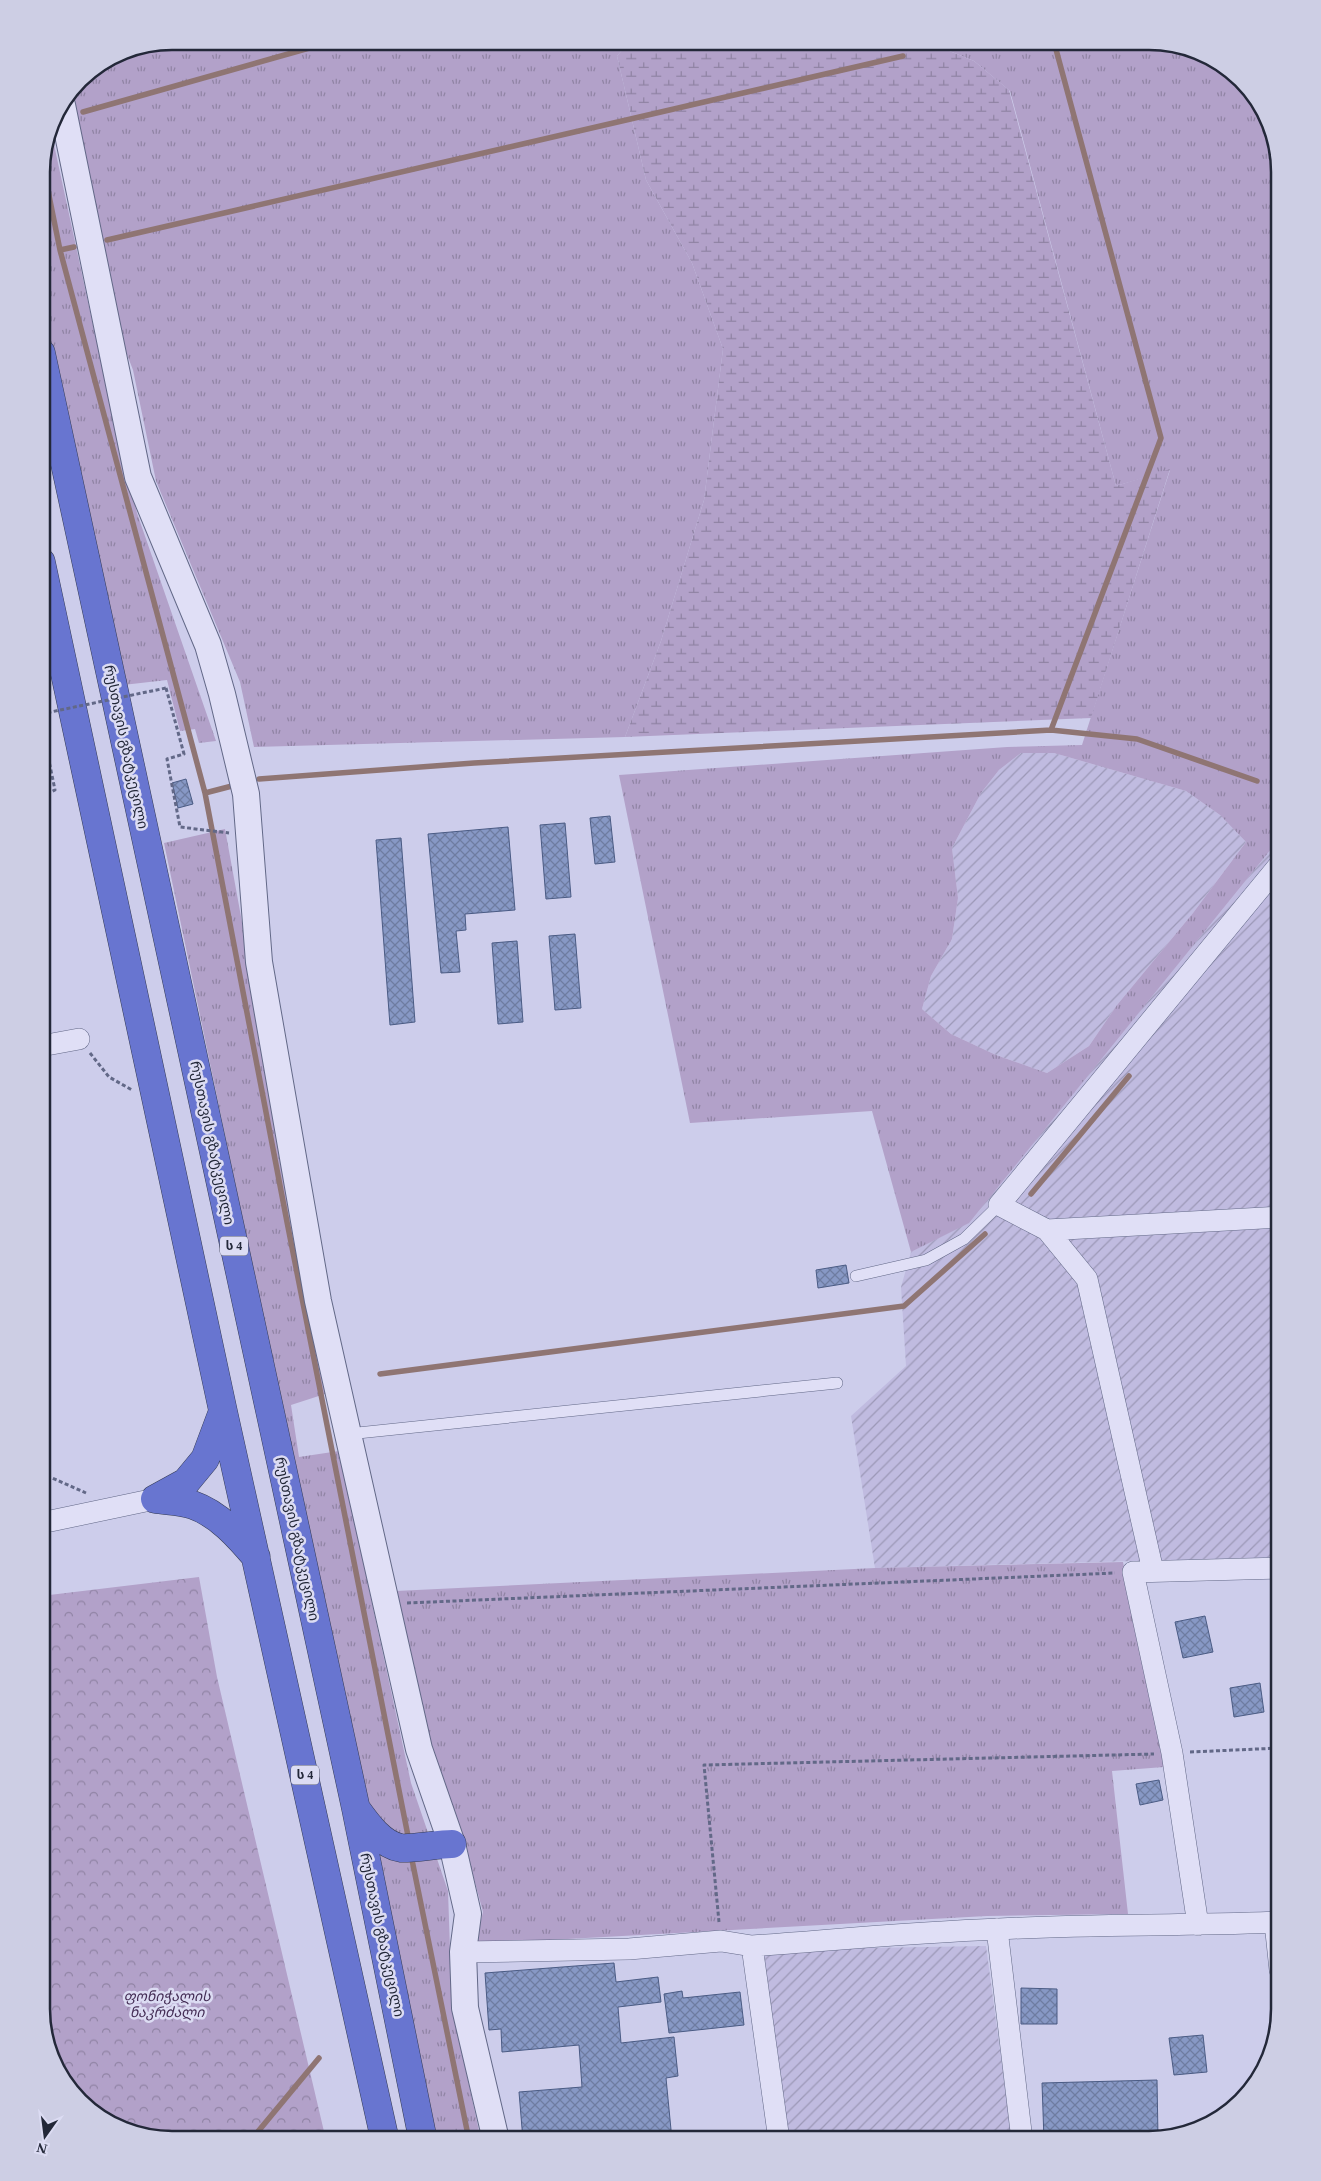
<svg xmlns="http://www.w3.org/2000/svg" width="1321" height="2181" font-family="'Times New Roman','Noto Sans Georgian',serif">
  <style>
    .farmland { fill: url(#farmland-furrows) }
    .grass { fill: url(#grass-tufts); fill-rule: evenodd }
    .wetland { fill: url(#wetland-marsh) }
    .park { fill: url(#park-crowns) }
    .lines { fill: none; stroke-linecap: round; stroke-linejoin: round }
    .stream { stroke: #8f7573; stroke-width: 5.5 }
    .building { fill: url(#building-cross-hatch); stroke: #4a5b84 }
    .service-casing { stroke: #626887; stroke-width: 12 }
    .minor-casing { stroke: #626887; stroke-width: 22 }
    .tertiary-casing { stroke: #626887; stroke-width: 28 }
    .motorway-casing { stroke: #353c56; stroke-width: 29 }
    .path { stroke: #626887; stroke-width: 3; stroke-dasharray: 4 2.5; stroke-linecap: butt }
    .service { stroke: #e0dff6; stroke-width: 11 }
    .minor { stroke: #e0dff6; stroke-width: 21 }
    .tertiary { stroke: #e0dff6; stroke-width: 26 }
    .motorway { stroke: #6875d0; stroke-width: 28 }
    .path-bridge { stroke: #626887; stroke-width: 3; stroke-dasharray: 4 2.5; stroke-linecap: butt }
    .labels { text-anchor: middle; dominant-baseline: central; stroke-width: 5; stroke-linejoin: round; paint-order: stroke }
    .shield { fill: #dcdcf3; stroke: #5a5e71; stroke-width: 1 }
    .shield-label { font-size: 12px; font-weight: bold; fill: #232839 }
    .street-label { font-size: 14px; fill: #232839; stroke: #dcdcf3 }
    .park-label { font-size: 14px; font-style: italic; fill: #432c54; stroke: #dcdcf3 }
    .rim { fill: none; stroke: #232839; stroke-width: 2.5 }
  </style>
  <defs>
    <pattern id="farmland-furrows" width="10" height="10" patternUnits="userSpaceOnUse" patternTransform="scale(1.25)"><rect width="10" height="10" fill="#c0bbe0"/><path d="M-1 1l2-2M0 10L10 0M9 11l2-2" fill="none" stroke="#9c98b7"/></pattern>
    <pattern id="grass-tufts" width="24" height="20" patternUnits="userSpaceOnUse" patternTransform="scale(1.25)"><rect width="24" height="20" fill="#b2a1c9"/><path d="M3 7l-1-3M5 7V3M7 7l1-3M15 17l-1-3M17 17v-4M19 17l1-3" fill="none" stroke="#9083a4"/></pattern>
    <pattern id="wetland-marsh" width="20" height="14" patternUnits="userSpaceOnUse" patternTransform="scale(1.25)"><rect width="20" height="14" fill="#b2a1c9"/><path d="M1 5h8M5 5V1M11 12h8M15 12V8" fill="none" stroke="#9083a4"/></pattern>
    <pattern id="park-crowns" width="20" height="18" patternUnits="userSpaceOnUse" patternTransform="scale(1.25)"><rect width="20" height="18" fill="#b2a1c9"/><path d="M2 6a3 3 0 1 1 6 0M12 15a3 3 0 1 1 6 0" fill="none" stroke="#9083a4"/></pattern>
    <pattern id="building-cross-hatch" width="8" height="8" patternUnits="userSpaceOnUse" patternTransform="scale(1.25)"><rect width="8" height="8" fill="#8798c5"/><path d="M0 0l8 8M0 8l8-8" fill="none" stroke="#6e7ca1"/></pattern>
  </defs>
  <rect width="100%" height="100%" fill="#cdcdeb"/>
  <path class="farmland" d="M1021,753H1054L1186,791L1220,815L1246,842L1193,913L1117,1005L1089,1046L1047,1073L996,1055L951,1034L922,1009L931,976L952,939L958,898L952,848L981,793L999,770Z
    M1280,838V1557L875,1568L851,1416L906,1366L901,1287L911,1252L969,1222Z
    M986,1946L1012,2140H768L743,1950Z"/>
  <path class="grass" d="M172,41H630L617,56L646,180L692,263L723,349L704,500L661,641L625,737L254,747L240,682L156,481L133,370L103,293L70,94L80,79L122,51Z
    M925,41L1158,42L1222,63L1266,114L1280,172V838L969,1223L911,1252L872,1111L690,1123L619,775L1007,747L1082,745L1170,470L1116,486L1010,91L974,61ZM1021,753H1054L1186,791L1220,815L1246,842L1193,913L1117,1005L1089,1046L1047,1073L996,1055L951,1034L922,1009L931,976L952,939L958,898L952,848L981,793L999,770Z
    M50,126L104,376L137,513L216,741L199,743L195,729L180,731L167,680L123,685L41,306L42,164Z
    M225,829L328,1393L291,1405L299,1457L339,1451L411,1783L448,1891L452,2007L481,2140H432L334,1657L164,843Z
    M1123,1562L1164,1767L1112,1771L1128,1914L987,1916L475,1944L483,1912L465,1846L426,1747L396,1591L875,1568Z
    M1280,1757V1880L1271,1758Z"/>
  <path class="wetland" d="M630,41H925L974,61L1009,90L1116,486L1170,469L1091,718L625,737L661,641L704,500L723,349L692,263L646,180L617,56Z"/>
  <path class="park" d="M199,1577L217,1677L326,2140L164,2139L100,2118L55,2067L41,2009V1596Z"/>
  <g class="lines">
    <path class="stream" d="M83,112L334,41
      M42,161L60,250L205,793L287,1222L409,1841
      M107,240L903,56
      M60,250L74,247
      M1051,730L1161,438L1054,42
      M259,779L474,763L1051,730L1137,739L1257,781
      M205,793L232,786
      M1031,1194L1129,1076
      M380,1374L904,1306L985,1234
      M411,1855L469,2140
      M251,2140L319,2058"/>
  </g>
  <path class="building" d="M186,779L193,804L178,808L172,783Z
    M610,816L615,862L595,864L590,818Z
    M565,823L571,897L546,899L540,825Z
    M508,827L515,910L465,914L466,930L456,931L460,972L441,973L428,834Z
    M401,838L415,1022L390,1025L376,840Z
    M575,934L581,1008L555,1010L549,936Z
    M517,941L523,1022L498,1024L492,943Z
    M846,1265L849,1283L818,1288L816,1270Z
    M1205,1616L1213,1652L1183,1658L1175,1622Z
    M1260,1683L1264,1712L1234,1717L1230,1688Z
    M1159,1780L1163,1800L1140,1805L1136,1784Z
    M614,1963L616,1982L658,1977L661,2002L618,2007L621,2043L674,2037L678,2076L666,2078L672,2140H523L519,2092L582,2087L579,2045L502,2052L501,2029L489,2030L485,1973Z
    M1021,1988L1057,1989V2024H1021Z
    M682,1991L683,1998L740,1992L744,2025L669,2033L664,1994Z
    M1203,2035L1207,2072L1174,2075L1169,2038Z
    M1157,2080L1158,2137L1044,2140L1042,2083Z"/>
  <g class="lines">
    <defs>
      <path id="service" d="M856,1276L926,1260L964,1239L999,1205
        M348,1434L837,1383"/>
      <path id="minor" d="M41,1046L79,1039
        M1047,1230L1280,1217
        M41,1523L155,1499
        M1153,1571L1087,1279L1047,1230L999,1205L1280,864
        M1275,1923L1280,1970
        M1198,1925L1172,1753L1133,1572L1280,1568
        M997,1929L1022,2140
        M752,1946L779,2140
        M463,1952L629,1949L721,1941L752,1946C834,1940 916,1932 999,1929C1092,1924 1186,1926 1280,1922"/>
      <path id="tertiary" d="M62,105L138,477L208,645L222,694L246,794L259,962L318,1301L419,1749L452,1844L468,1914L463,1952L465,2008L496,2140"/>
      <path id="motorway" d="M41,353L356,1809L423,2140
        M41,562L223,1411L385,2140
        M223,1411L205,1459L186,1482L155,1499C167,1501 181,1501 193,1505C219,1514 239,1537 256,1557
        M357,1810C367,1824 382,1845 401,1848C411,1849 439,1844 452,1844"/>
    </defs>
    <use href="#service" class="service-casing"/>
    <use href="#minor" class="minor-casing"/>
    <use href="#tertiary" class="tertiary-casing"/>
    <use href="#motorway" class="motorway-casing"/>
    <path class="path" d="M166,688L184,754L167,759L180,827L229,833
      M41,797L55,790L41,722
      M90,1053L109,1077L132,1090
      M41,1473L86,1493
      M407,1603L1115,1573
      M1190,1752L1280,1748
      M719,1922L704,1765L1154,1754"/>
    <use href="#service" class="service"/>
    <use href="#minor" class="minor"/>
    <use href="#tertiary" class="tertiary"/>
    <use href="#motorway" class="motorway"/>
    <path class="path-bridge" d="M41,714L166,688"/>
  </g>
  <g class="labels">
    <g class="shield">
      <rect x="220" y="1236.5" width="28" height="19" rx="4"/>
      <rect x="291" y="1765.5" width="28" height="19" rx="4"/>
    </g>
    <g class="shield-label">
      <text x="234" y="1246">ს 4</text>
      <text x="305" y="1775">ს 4</text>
    </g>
    <g class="street-label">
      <text transform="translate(126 747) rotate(78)">რუსთავის გზატკეცილი</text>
      <text transform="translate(212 1143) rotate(78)">რუსთავის გზატკეცილი</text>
      <text transform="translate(297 1539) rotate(78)">რუსთავის გზატკეცილი</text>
      <text transform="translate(382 1935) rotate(78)">რუსთავის გზატკეცილი</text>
    </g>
    <g class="park-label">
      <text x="167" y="1996">ფონიჭალის<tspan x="167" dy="16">ნაკრძალი</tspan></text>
    </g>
  </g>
  <path d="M0 0H1321V2181H0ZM172 50H1149A122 122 0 0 1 1271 172V2009A122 122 0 0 1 1149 2131H172A122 122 0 0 1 50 2009V172A122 122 0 0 1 172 50Z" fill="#cdcee4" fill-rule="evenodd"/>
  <path class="rim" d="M172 50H1149A122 122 0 0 1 1271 172V2009A122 122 0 0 1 1149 2131H172A122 122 0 0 1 50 2009V172A122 122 0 0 1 172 50Z"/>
  <g transform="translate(45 2136) rotate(194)" stroke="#dcdcf3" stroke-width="4" paint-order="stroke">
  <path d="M0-4L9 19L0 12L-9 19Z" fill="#232839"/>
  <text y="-8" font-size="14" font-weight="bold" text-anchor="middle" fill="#232839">N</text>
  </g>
</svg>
